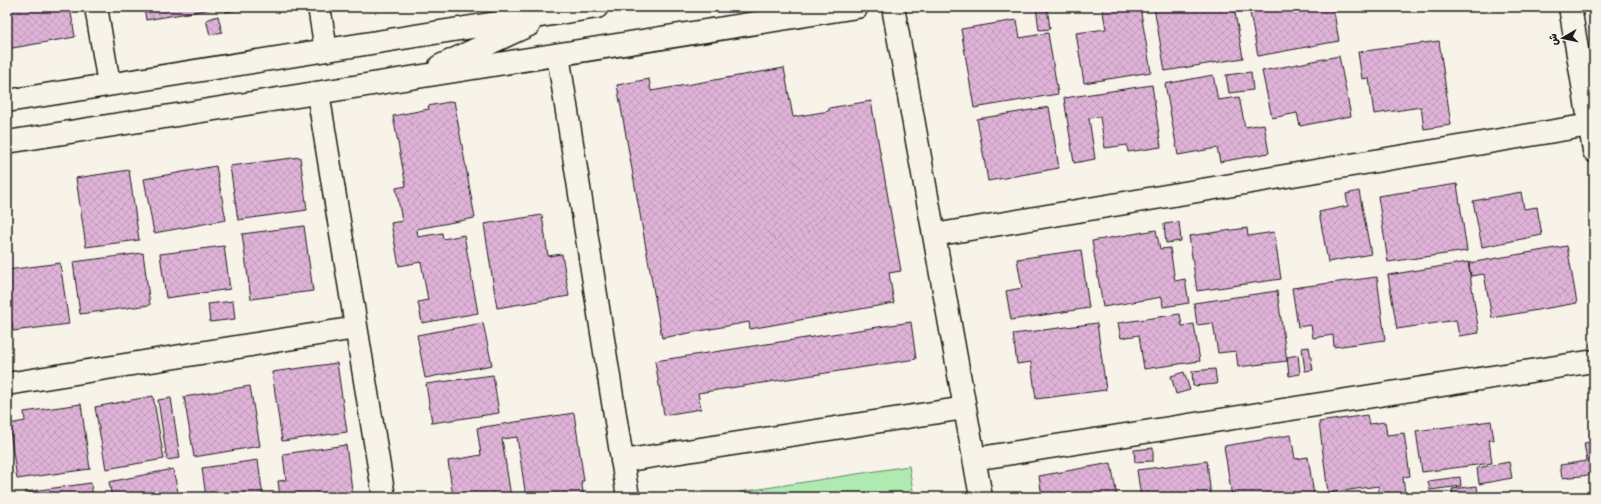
<svg xmlns="http://www.w3.org/2000/svg" width="1601" height="504" font-family="'Indie Flower','Playpen Sans Arabic',sans-serif">
  <style>
    .green { fill: #afebb0; stroke: #668466 }
    .building { fill: url(#building-cross-hatch); stroke: #1c1c1c }
    .lines { fill: none; stroke-linecap: round; stroke-linejoin: round }
    .street-casing { stroke: #1c1c1c; stroke-width: 25 }
    .secondary-casing { stroke: #1c1c1c; stroke-width: 25 }
    .street { stroke: #f7f3e8; stroke-width: 22 }
    .secondary { stroke: #f7f3e8; stroke-width: 22 }
  </style>
  <defs>
    <pattern id="building-cross-hatch" width="8" height="8" patternUnits="userSpaceOnUse"><rect width="8" height="8" fill="#dfb3d8"/><path d="M0 0l8 8M0 8l8-8" fill="none" stroke="#bf99b9"/></pattern>
  </defs>
  <rect width="100%" height="100%" fill="#f7f3e8"/>
  <filter id="ink" filterUnits="userSpaceOnUse"><feTurbulence type="fractalNoise" baseFrequency=".025" numOctaves="2"/><feDisplacementMap in="SourceGraphic" scale="8" xChannelSelector="R" yChannelSelector="G"/><feConvolveMatrix kernelMatrix="1 2 1 2 8 2 1 2 1" color-interpolation-filters="sRGB"/></filter>
  <g filter="url(#ink)">
    <path class="green" d="M909,466L914,497H741L740,492Z"/>
    <path class="building" d="M7,7H70L75,37L7,49Z
      M144,7H224L146,20Z
      M225,7H259L226,12Z
      M1036,7H1047L1050,29L1039,30Z
      M1102,7H1140L1151,72L1084,83L1076,33L1106,29Z
      M1154,7H1234L1243,58L1165,71Z
      M1249,7H1333L1339,41L1258,56Z
      M218,16L222,32L210,35L206,20Z
      M1017,20L1020,38L1048,33L1058,94L974,108L961,29Z
      M1439,41L1451,125L1424,129L1421,107L1374,114L1369,78L1362,79L1358,52Z
      M1339,56L1351,116L1300,126L1297,113L1272,118L1262,71Z
      M784,68L793,117L829,111V108L871,101L901,271L889,273L894,303L750,329L749,322L662,338L617,85L649,79L651,91Z
      M1251,72L1253,90L1229,93L1226,75Z
      M1213,75L1218,100L1239,97L1245,127L1264,124L1269,153L1220,162L1217,148L1178,155L1165,84Z
      M1152,85L1161,147L1128,152L1127,145L1105,148L1100,117L1089,118L1095,159L1074,163L1064,98Z
      M454,101L475,218L417,229L418,237L442,233L443,239L464,235L478,313L422,323L418,302L428,300L421,262L399,266L391,223L402,221L396,188L406,186L393,116L429,109L428,106Z
      M1049,107L1059,168L988,181L977,119Z
      M300,157L307,210L238,220L230,166Z
      M216,166L226,220L154,233L144,179Z
      M129,170L139,240L86,247L76,178Z
      M1457,184L1467,251L1388,262L1378,196Z
      M1359,191L1371,254L1328,262L1319,212L1348,206L1346,194Z
      M1521,192L1524,209L1537,207L1542,235L1482,247L1473,201Z
      M542,215L548,256L562,254L569,296L497,308L484,224Z
      M1179,222L1181,241L1166,243L1164,224Z
      M304,226L313,291L251,299L242,234Z
      M1247,228L1248,236L1274,232L1281,279L1197,291L1189,236Z
      M1156,230L1160,249L1170,248L1175,281L1185,279L1189,303L1163,307L1162,297L1103,307L1092,241Z
      M224,246L230,289L166,298L160,254Z
      M1567,246L1577,303L1492,318L1484,274L1471,276L1469,263Z
      M1081,250L1089,308L1011,320L1006,291L1022,288L1017,259Z
      M143,253L150,305L80,314L73,262Z
      M1468,262L1479,333L1459,336L1456,320L1397,329L1388,275Z
      M60,263L69,324L13,331L7,287V270Z
      M1377,277L1385,340L1334,347L1333,335L1313,338L1311,325L1298,327L1292,288Z
      M1277,291L1287,361L1238,367L1236,351L1218,353L1213,323L1197,325L1194,303Z
      M233,301L235,319L210,322L208,304Z
      M1180,314L1182,326L1194,324L1200,361L1144,369L1139,335L1121,338L1118,323Z
      M911,322L916,359L698,393L701,409L664,415L655,361Z
      M483,323L492,365L425,378L417,335Z
      M1097,323L1106,390L1036,399L1031,362L1017,364L1013,334Z
      M1309,347L1313,370L1305,371L1302,348Z
      M1298,355L1300,374L1289,376L1287,357Z
      M337,363L347,432L282,441L272,372Z
      M1215,369L1217,384L1193,386L1192,371Z
      M1184,372L1190,390L1176,394L1171,376Z
      M493,375L499,413L432,423L426,384Z
      M250,386L260,446L194,457L184,397Z
      M153,396L164,459L106,469L95,407Z
      M171,398L180,458L167,460L158,400Z
      M81,404L90,469L17,479L9,424L25,421L24,412Z
      M574,413L584,481H581L584,496L526,497L517,437L502,439L511,497H453L448,461L481,455L477,428Z
      M1367,415L1369,424L1385,422L1387,435L1404,433L1410,476L1403,477L1405,494L1380,497L1378,486L1328,493L1319,422Z
      M1491,421L1494,440H1489L1492,463L1422,472L1416,431Z
      M1291,435L1295,459L1308,457L1314,495L1300,497H1232L1224,446Z
      M1594,442V484L1591,485L1590,475L1562,478L1560,465L1587,461L1584,443Z
      M346,445L353,497H280L278,481L286,480L283,454Z
      M1153,448V461L1135,462L1134,450Z
      M258,460L263,497H206L202,468Z
      M1207,461L1211,497H1141L1137,470Z
      M1509,462L1512,478L1479,484L1477,468Z
      M1111,463L1117,497H1042L1039,476Z
      M173,469L179,497H112L109,482Z
      M1460,477L1461,486L1430,490L1428,481Z
      M91,483L93,497H26L25,492Z
      M1477,486L1478,495L1453,497L1452,489Z
      M1506,493L1507,497H1476Z"/>
    <g class="lines">
      <defs>
        <path id="street" d="M96,7L109,84
          M319,7L326,50
          M893,7L981,497
          M1570,7L1594,151
          M558,55L628,497
          M318,93L384,497
          M934,235L1590,125
          M7,384L356,328
          M974,459L1594,361
          M622,461L965,408"/>
        <path id="secondary" d="M440,66L529,25
          M7,101L597,7
          M7,142L857,7"/>
      </defs>
      <use href="#street" class="street-casing"/>
      <use href="#secondary" class="secondary-casing"/>
      <use href="#street" class="street"/>
      <use href="#secondary" class="secondary"/>
    </g>
  </g>
  <rect width="1601" height="504" fill="none" stroke="#f7f3e8" stroke-width="24"/>
  <rect x="12" y="12" width="1577" height="480" fill="none" stroke="#1c1c1c" stroke-width="1.5" filter="url(#ink)"/>
  <g transform="translate(1563 38) rotate(261)" stroke="#f7f3e8" stroke-width="3" paint-order="stroke">
  <path d="M0-3L7 15L0 10L-7 15Z" fill="#1c1c1c"/>
  <text y="-6" font-size="11" font-weight="bold" text-anchor="middle" fill="#1c1c1c">ش</text>
  </g>
</svg>
